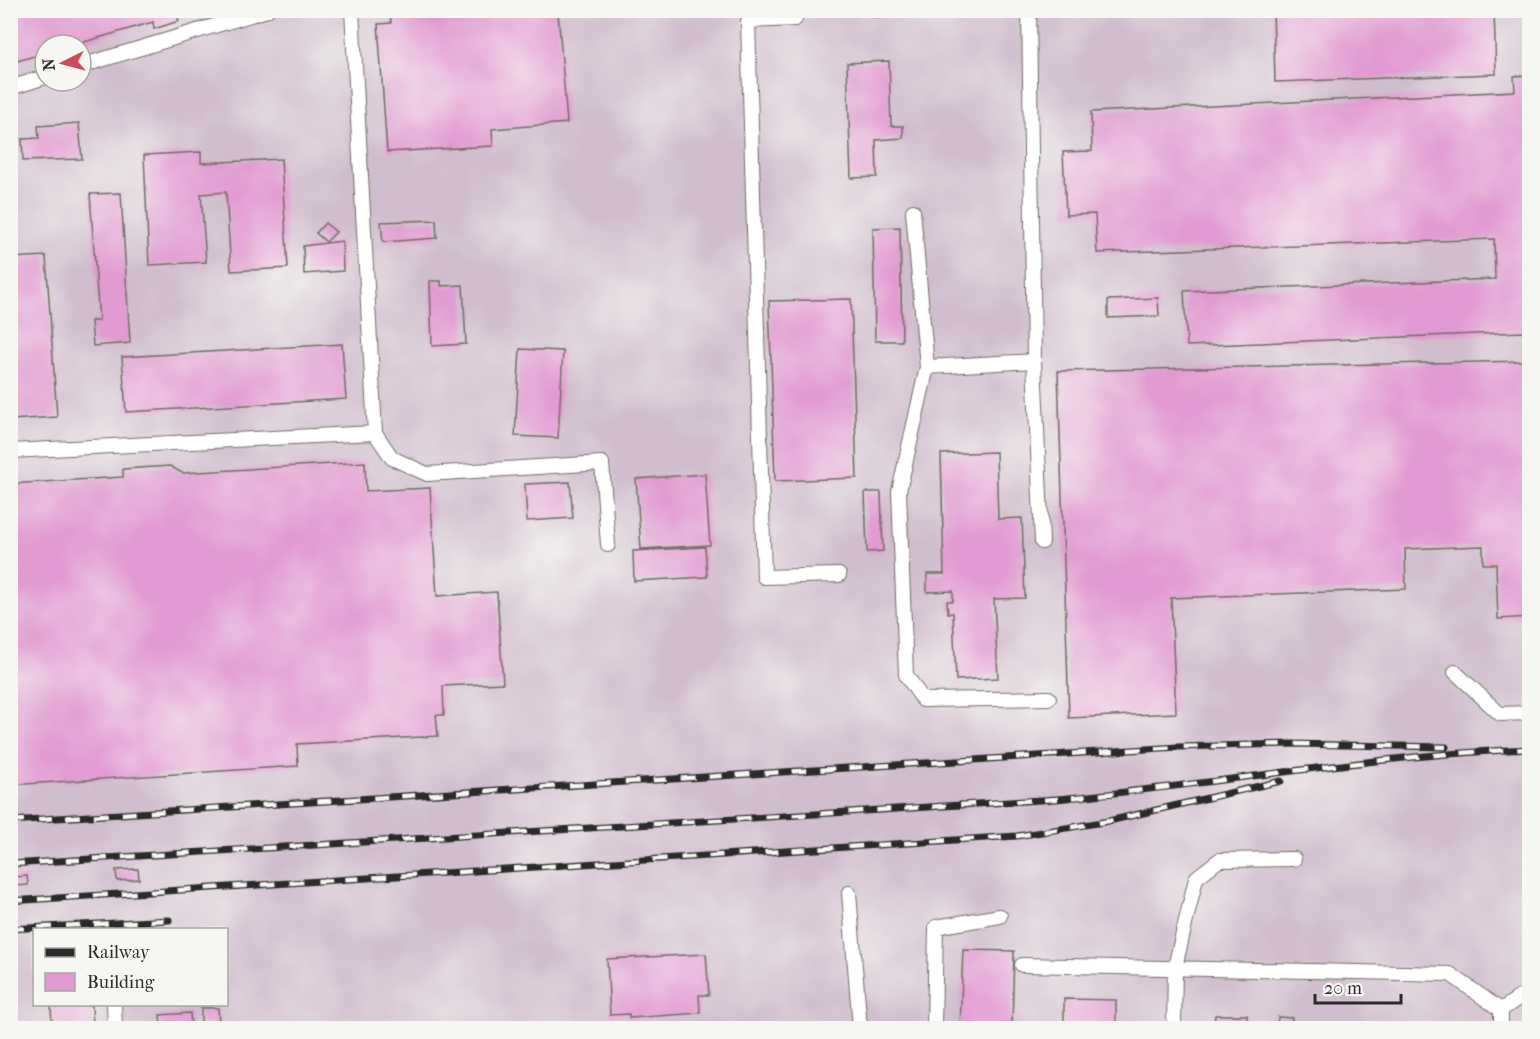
<svg xmlns="http://www.w3.org/2000/svg" width="1540" height="1039" font-family="'IM FELL French Canon',serif">
  <style>
    .industrial { fill: #d0bdcd; fill-rule: evenodd }
    .building { fill: #e29bd2 }
    .lines { fill: none; stroke-linecap: round; stroke-linejoin: round }
    .service-casing { stroke: #716c65; stroke-width: 16 }
    .service { stroke: #fff; stroke-width: 14 }
    .rail-casing { stroke: #2b2b2b; stroke-width: 7 }
    .rail { stroke: #f6f6f2; stroke-width: 4.5; stroke-dasharray: 14; stroke-linecap: butt }
  </style>
  <rect width="100%" height="100%" fill="#f6f6f2"/>
  <filter id="ink" filterUnits="userSpaceOnUse"><feTurbulence type="fractalNoise" baseFrequency=".0167" numOctaves="2"/><feDisplacementMap in="SourceGraphic" scale="12" xChannelSelector="R" yChannelSelector="G"/><feConvolveMatrix kernelMatrix="1 2 1 2 8 2 1 2 1" color-interpolation-filters="sRGB"/></filter>
  <filter id="wash" filterUnits="userSpaceOnUse"><feTurbulence type="fractalNoise" baseFrequency=".008" numOctaves="4" result="noise"/><feDisplacementMap in="SourceGraphic" scale="24" xChannelSelector="R" yChannelSelector="G"/><feGaussianBlur stdDeviation="1.35" result="paint"/><feColorMatrix in="noise" values="0 0 0 0 0 0 0 0 0 0 0 0 0 0 0 0 0 1.4 0 .05"/><feComposite in="paint" operator="in"/></filter>
  <g filter="url(#wash)">
    <rect width="100%" height="100%" fill="#f4e5d1"/>
    <path class="industrial" d="M11,11H1529V1028H11ZM45,45H81V81H45ZM34,930H226V1004H34Z"/>
    <g id="blocks">
      <path class="building" d="M10,10H189V11L177,15L179,21L154,29L153,22L74,45H45V53L17,61L15,55L10,56Z
        M390,10L558,12L567,123L492,129L493,146L387,152L378,24L391,23Z
        M873,10H901V17H873Z
        M1273,10H1494L1496,74L1275,82Z
        M889,61L891,126H903V138L876,140L877,177L851,178L847,63Z
        M1530,75V617L1498,619L1496,564H1483V546L1405,549L1406,589L1171,598L1176,713L1069,718L1058,371L1526,361L1524,332L1187,346L1184,291L1495,279L1494,239L1097,253L1095,214L1066,215L1063,152L1092,151L1091,112L1515,91L1514,76Z
        M79,123L82,159L23,161L22,139L39,138L38,126Z
        M201,152V163L281,159L288,268L231,271L226,192L201,194L206,262L149,265L144,155Z
        M121,193L130,343L93,346L91,321H99L90,194Z
        M436,220L437,238L383,242L381,222Z
        M325,223L336,232L326,242L316,233Z
        M900,227L902,341H875L873,228Z
        M342,241L343,271L304,274L303,246Z
        M46,256L57,417L10,420V258Z
        M430,281H441V286L463,285L466,344L432,346Z
        M1158,298L1159,316L1108,318V300Z
        M851,299L857,478L775,481L769,301Z
        M342,344L346,399L126,412L122,357Z
        M520,349L563,351L558,438L515,436Z
        M996,452L998,519L1022,518L1025,598L994,599L998,678L956,680L953,613H948L947,601H953V591L927,592V574H944L941,454Z
        M365,462L366,491L430,488L437,596L497,592L503,683L443,686L444,715H436L438,736L297,744L298,766L10,785V484L123,477V469L170,466L182,473Z
        M705,474L710,545L641,549L636,479Z
        M570,482L573,518L527,521L525,484Z
        M865,492H881L883,551L867,552Z
        M705,547L707,577L634,581L633,551Z
        M138,869L139,879L117,881L116,870Z
        M27,876L28,885L15,886L14,877Z
        M963,950L1014,951L1012,1028H960Z
        M706,954L709,995H699L700,1013L629,1018V1014L610,1015L607,959Z
        M1064,999L1116,1000V1028H1064Z
        M51,1005H92L93,1028H52Z
        M201,1008H218L219,1023H201Z
        M190,1013L191,1028H161L160,1015Z
        M1215,1015H1247V1028H1201V1026H1214Z
        M1278,1017L1292,1018L1291,1028H1277Z"/>
    </g>
  </g>
  <g filter="url(#ink)">
    <use href="#blocks" fill-opacity="0" stroke="#716c65" stroke-width="1.5"/>
    <g class="lines">
      <defs>
        <path id="service" d="M795,10V19L748,21L764,577L839,575
          M1029,10L1034,361L1042,542
          M81,66L267,10
          M10,88L45,77
          M913,211L927,367L899,491L906,675L923,700L1049,698
          M927,367L1034,361
          M375,433L392,458L427,474L602,463L608,545
          M10,451L375,433L352,10
          M1455,672L1500,714L1530,713
          M849,893L860,1028
          M1022,965L1450,974L1501,1010V1028
          M114,1004L115,1028
          M1501,1010L1530,990
          M934,1028L936,927L1000,916
          M1174,1028L1175,967L1196,878L1219,860L1294,859"/>
      </defs>
      <use href="#service" class="service-casing"/>
      <use href="#service" class="service"/>
      <defs>
        <path id="rail" d="M10,821L1178,747L1291,744L1446,747
          M10,864L1056,799C1214,785 1371,755 1530,749
          M10,901L1017,836L1109,821L1281,781
          M10,929L169,920"/>
      </defs>
      <use href="#rail" class="rail-casing"/>
      <use href="#rail" class="rail"/>
    </g>
  </g>
  <rect width="1540" height="1039" fill="none" stroke="#f6f6f2" stroke-width="36"/>
  <rect x="33" y="928" width="195" height="78" fill="#f6f6f2" stroke="#a5a5a2" stroke-width="1.5"/>
  <rect x="45" y="948" width="30" height="9" fill="#2b2b2b" stroke="#a5a5a2" stroke-width="1.5"/>
  <text x="87" y="958" font-size="18" fill="#2b2b2b">Railway</text>
  <rect x="45" y="973" width="30" height="18" fill="#e29bd2" stroke="#a5a5a2" stroke-width="1.5"/>
  <text x="87" y="988" font-size="18" fill="#2b2b2b">Building</text>
  <g transform="translate(63 63) rotate(264)"><circle r="28" fill="#f6f6f2" stroke="#a5a5a2" stroke-width="1.5"/>
  <path d="M0-4.5L10 22L0 15L-10 22Z" fill="#d1495b"/>
  <text y="-9" font-size="16" font-weight="bold" text-anchor="middle" fill="#2b2b2b">N</text>
  </g>
  <path d="M1315 994v9h86v-9" fill="none" stroke="#2b2b2b" stroke-width="3"/>
  <text x="1324" y="994" font-size="18" fill="#2b2b2b" stroke="#f6f6f2" stroke-width="4.5" paint-order="stroke">20 m</text>
</svg>
